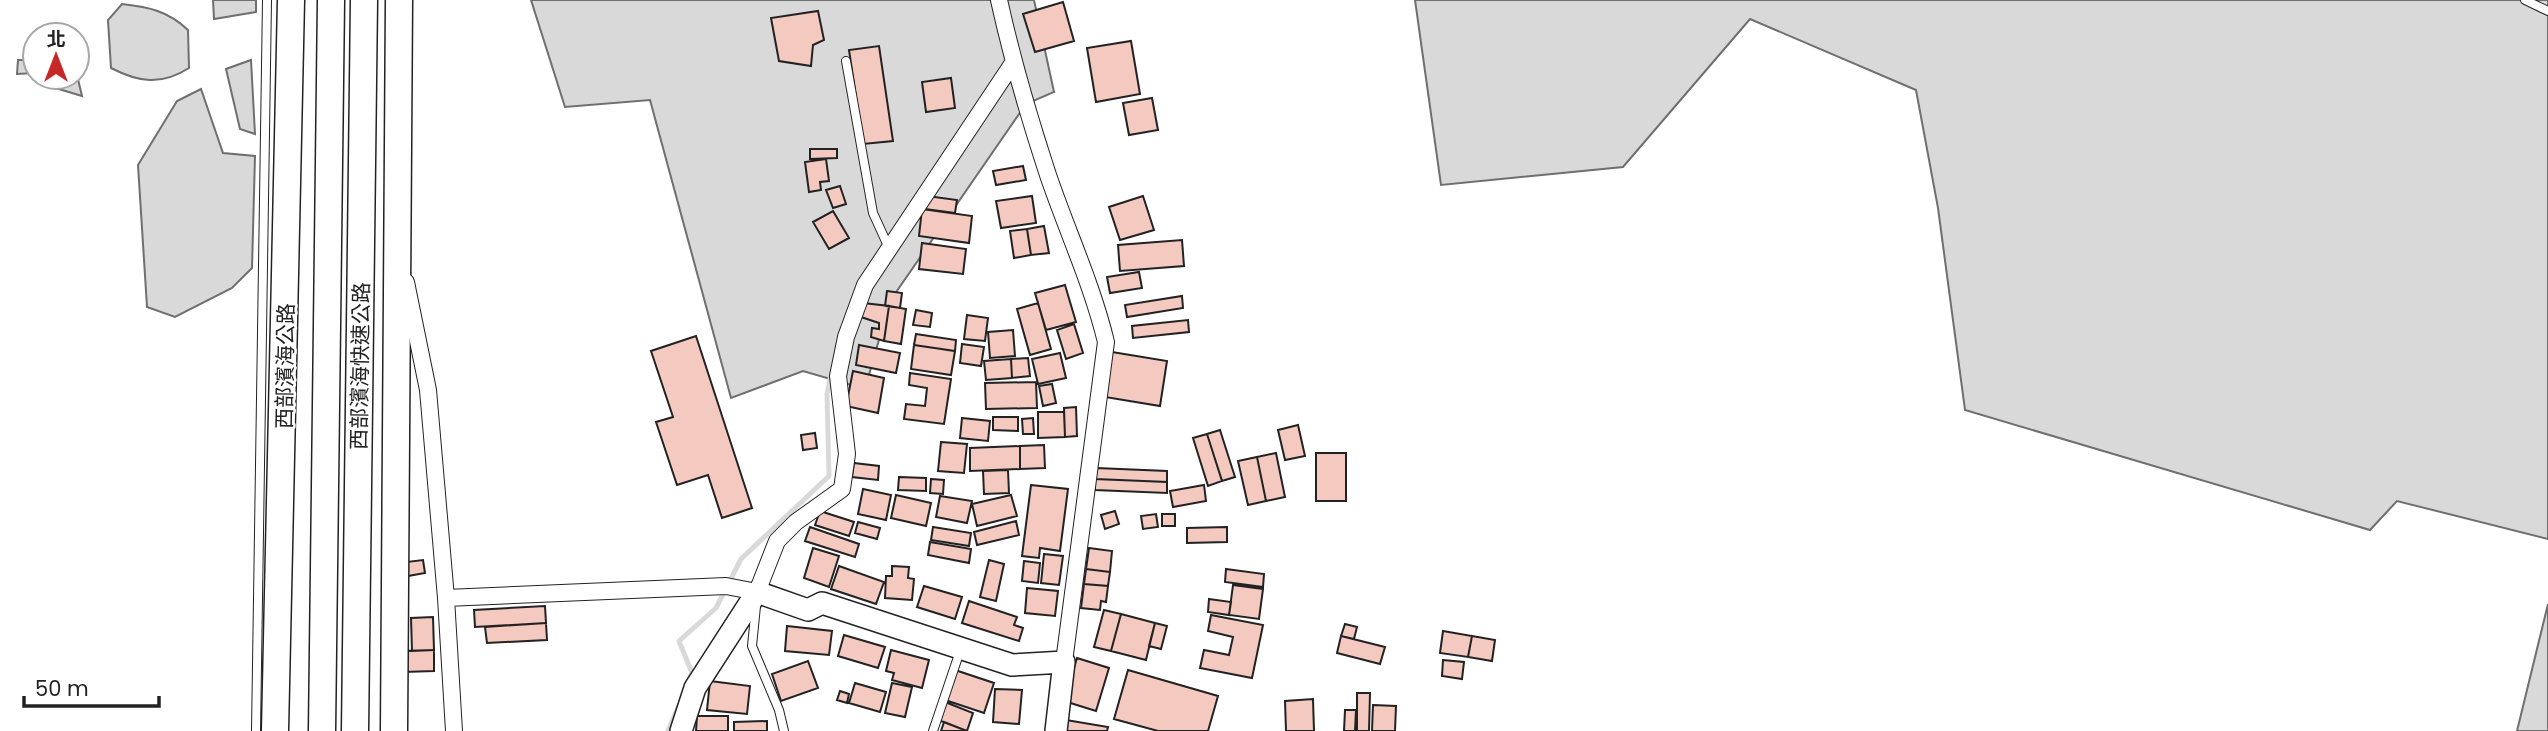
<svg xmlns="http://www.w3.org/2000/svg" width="2548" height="731" font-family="Poppins,'Noto Sans TC',sans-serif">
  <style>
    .water { fill: #d9d9d9; stroke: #6f6f6f; stroke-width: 2 }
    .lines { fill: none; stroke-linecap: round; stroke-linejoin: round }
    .stream { stroke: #d9d9d9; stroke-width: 5 }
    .building { fill: #f3c9c0; stroke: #222; stroke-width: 2 }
    .service-casing { stroke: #222; stroke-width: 10 }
    .minor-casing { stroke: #222; stroke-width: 18 }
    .tertiary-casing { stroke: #222; stroke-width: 24 }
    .primary-casing { stroke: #222; stroke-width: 29 }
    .trunk-casing { stroke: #222; stroke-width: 29 }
    .service { stroke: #fff; stroke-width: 8 }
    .minor { stroke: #fff; stroke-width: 16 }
    .tertiary { stroke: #fff; stroke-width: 21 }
    .primary { stroke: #fff; stroke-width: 26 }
    .trunk { stroke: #fff; stroke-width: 26 }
    .labels { text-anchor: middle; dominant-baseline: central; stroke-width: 5; stroke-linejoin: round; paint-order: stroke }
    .street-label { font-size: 21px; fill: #222; stroke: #fff }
  </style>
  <rect width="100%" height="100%" fill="#fff"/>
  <path class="water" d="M213,0H256V12L214,19Z
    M531,0H1034L1054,92L1026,104L890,301L865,389L803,371L731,398L650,100L565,107Z
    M1415,0H2548V539L2397,501L2370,530L1965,410L1938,208L1916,90L1750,19L1623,167L1441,185Z
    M122,4C149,7 168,11 188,30L189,68C161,86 138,82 111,68L108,20Z
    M18,60H35V73L17,74Z
    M251,60L255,134L240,129L226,69Z
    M77,75L82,96L52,87V77Z
    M201,89L223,153L255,156L252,268L232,288L175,317L147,307L138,165L177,101Z
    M2548,604V731H2517Z"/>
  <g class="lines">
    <path class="stream" d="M689,679L692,673L679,641L716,608L741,559L829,476L827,394L831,375
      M668,731L679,705"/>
  </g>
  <path class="building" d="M1063,2L1074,41L1035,52L1023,14Z
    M818,11L824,40L813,45L811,66L779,61L771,18Z
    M1131,41L1140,94L1096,102L1087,48Z
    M879,46L893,141L863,144L849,50Z
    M951,78L955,108L926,112L922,82Z
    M1152,98L1158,130L1129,135L1123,103Z
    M810,149H837V158L810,159Z
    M826,159L829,181L820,182L821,190L809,192L805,162Z
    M1023,166L1026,180L996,185L993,171Z
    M840,186L846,204L833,208L826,190Z
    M927,196L957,200L955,213L925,209Z
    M1032,196L1036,223L1001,228L996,201Z
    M1143,196L1154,230L1120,240L1109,207Z
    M922,209L972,216L969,243L919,236Z
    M833,211L849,238L829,249L813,222Z
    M1044,226L1049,253L1031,255L1027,229Z
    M1027,229L1031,255L1014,258L1010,231Z
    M1182,240L1184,266L1120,271L1118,245Z
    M922,243L966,249L963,274L919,269Z
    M1139,272L1142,288L1110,293L1107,277Z
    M1065,285L1076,322L1046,330L1035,293Z
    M887,291L902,293L900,308L885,306Z
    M1182,296L1183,308L1127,317L1125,305Z
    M863,303L889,306L884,341L871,337L872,328L879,329V323L861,317Z
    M1038,303L1051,349L1030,355L1017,309Z
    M889,306L906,309L901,344L884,341Z
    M916,310L932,313L930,327L913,325Z
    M967,315L988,318L985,341L964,339Z
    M1188,320L1189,332L1133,338L1132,326Z
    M1074,324L1083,353L1066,359L1057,330Z
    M1013,330L1015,356L990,358L988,332Z
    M916,334L956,340L955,351L914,345Z
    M696,336L752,508L722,518L708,475L677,485L656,422L673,417L651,351Z
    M962,344L984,347L981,366L960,363Z
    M859,345L900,353L896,373L856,365Z
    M914,345L955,351L951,375L911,369Z
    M1112,352L1167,361L1160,406L1105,397Z
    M1060,353L1066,378L1038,384L1032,359Z
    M1028,358L1030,376L1012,378L1011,359Z
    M1011,359L1012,378L986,380L984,361Z
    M853,371L884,378L878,413L846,406Z
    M910,373L951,379L944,424L904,419L906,404L925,406L927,388L909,385Z
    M1036,382L1037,408L986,409L985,383Z
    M1052,384L1056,403L1043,406L1039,386Z
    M1076,407L1077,436L1065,437L1064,408Z
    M1038,412H1064L1065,437L1038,438Z
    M993,417H1018V431L993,430Z
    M962,418L990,421L988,441L960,438Z
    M1033,418L1034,434H1023L1022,419Z
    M1298,425L1305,456L1285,460L1278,430Z
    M1220,430L1235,477L1222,481L1207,434Z
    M815,433L817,448L803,450L801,435Z
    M1207,434L1222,481L1208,486L1193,438Z
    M941,442L967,444L964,473L938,471Z
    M1044,445L1045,468L1020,469V446Z
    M1020,446V469L970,471V448Z
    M1276,453L1285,497L1266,501L1257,457Z
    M1316,453H1346V501H1316Z
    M1257,457L1266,501L1248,505L1238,461Z
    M854,463L879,466L878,480L852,477Z
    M1096,468L1167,471V482L1095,479Z
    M1008,470L1009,493L984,494L983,471Z
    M899,477L926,478V491L898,490Z
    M931,479L944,480L943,494L930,493Z
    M1095,479L1167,482V493L1095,490Z
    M1031,485L1068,489L1060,551L1040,548L1039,558L1022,556Z
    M1204,485L1206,501L1173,507L1170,491Z
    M863,489L891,495L886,520L858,514Z
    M896,495L931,503L926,526L891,518Z
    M1011,495L1017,516L977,526L972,504Z
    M940,496L972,501L967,523L936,517Z
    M820,511L854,522L849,536L815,525Z
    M1115,511L1119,524L1105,529L1101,515Z
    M1156,514L1158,527L1143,529L1141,516Z
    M1162,514H1175V526H1162Z
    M1016,521L1019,535L977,545L974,532Z
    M858,522L880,528L877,539L855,533Z
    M810,527L859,544L855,557L805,541Z
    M933,527L971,533L969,546L931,540Z
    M1227,527V542L1187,543V528Z
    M930,542L971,549L969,563L928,555Z
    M813,548L839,556L829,587L804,578Z
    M1089,548L1112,551L1110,572L1086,569Z
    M1044,554L1063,556L1059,585L1041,583Z
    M423,560L425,573L408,576L406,562Z
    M989,560L1004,564L996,601L980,597Z
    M1024,561L1040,563L1038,583L1022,581Z
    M839,566L884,582L876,604L831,589Z
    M892,566L909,567L908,578L914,579L912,600L885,598L886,576H892Z
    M1086,569L1110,572L1108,586L1084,584Z
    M1226,569L1264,574L1263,587L1225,582Z
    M1084,584L1108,586L1106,602L1101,601L1100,610L1081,608Z
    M1233,585L1263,589L1259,619L1229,615Z
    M924,586L962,597L955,619L917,607Z
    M1027,588L1058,591L1055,616L1025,613Z
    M1209,599L1231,602L1229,615L1208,612Z
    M969,601L1017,617L1014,625L1023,628L1019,641L962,623Z
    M545,606L546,623L475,627L474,610Z
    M1104,610L1121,614L1111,651L1094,647Z
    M1121,614L1155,623L1146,660L1111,651Z
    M1211,615L1263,625L1252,678L1200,668L1204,650L1229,655L1233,637L1208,631Z
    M433,617L434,650L412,651L411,618Z
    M546,623L547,640L487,643L485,627Z
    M1155,623L1167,626L1161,649L1149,646Z
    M1345,624L1357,627L1354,639L1341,636Z
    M787,626L832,631L829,655L785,651Z
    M1443,631L1472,636L1468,657L1440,653Z
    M844,635L885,647L878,668L838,656Z
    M1341,636L1385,647L1380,664L1337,653Z
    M1472,636L1495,640L1492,661L1468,657Z
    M434,650V671L403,672L402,651Z
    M891,650L929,660L922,688L892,680L894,673L886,671Z
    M1077,658L1109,668L1096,711L1064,701Z
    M1443,660L1464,662L1462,679L1442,676Z
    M808,661L818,688L781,701L772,674Z
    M952,669L994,683L984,713L942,699Z
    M1128,670L1218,696L1208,731H1158L1114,719Z
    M710,681L750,686L747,714L707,710Z
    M855,683L886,692L880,712L849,703Z
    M892,683L912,687L905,717L885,713Z
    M995,689L1022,690L1019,724L993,722Z
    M840,691L849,694L847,703L837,700Z
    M1357,693H1370L1369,731H1357Z
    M1313,699L1314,731H1286L1285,701Z
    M945,702L973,713L967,731L938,720Z
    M1373,705L1396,706L1395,731H1372Z
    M1345,710H1356L1355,731H1344Z
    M697,716H728V731H696Z
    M1066,720L1108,727L1107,731H1064Z
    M767,721V731H734V722Z
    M944,722L967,731H941Z"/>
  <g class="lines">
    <defs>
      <path id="service" d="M2525,0L2548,11
        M846,61L873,213L889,248
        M756,606L752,646L779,710L784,731
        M256,731L267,0
        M933,731L961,648"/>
      <path id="minor" d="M999,0C1012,59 1029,117 1048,175C1067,231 1092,284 1106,342L1064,662
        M406,282L428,390L446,598L454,731
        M446,598L726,586L757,592L777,541L796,522L842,489L847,454L838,376L846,337L865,285L1013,63"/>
      <path id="tertiary" d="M681,731L695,688L757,592L808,610L822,603L1012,665L1064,662L1056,731"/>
      <path id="primary" d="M275,731L291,0
        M394,731L399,0"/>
      <path id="trunk" d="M322,731L331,0
        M355,731L364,0"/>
    </defs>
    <use href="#service" class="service-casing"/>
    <use href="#minor" class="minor-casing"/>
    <use href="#tertiary" class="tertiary-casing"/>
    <use href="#primary" class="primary-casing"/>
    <use href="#trunk" class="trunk-casing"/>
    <use href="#service" class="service"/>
    <use href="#minor" class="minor"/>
    <use href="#tertiary" class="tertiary"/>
    <use href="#primary" class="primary"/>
    <use href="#trunk" class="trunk"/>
  </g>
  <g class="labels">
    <g class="street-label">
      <text transform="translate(285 366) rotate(-89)">西部濱海公路</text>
      <text transform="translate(360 366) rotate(-89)">西部濱海快速公路</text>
    </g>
  </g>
  <g transform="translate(56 56)"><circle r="33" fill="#ffffff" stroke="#a7a7a7" stroke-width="2"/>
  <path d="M0-5L12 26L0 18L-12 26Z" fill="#c62828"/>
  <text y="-10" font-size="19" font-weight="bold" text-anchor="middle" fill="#222222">北</text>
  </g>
  <path d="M24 696v10h135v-10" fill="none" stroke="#222222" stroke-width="3.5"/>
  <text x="35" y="696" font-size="21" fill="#222222" stroke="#ffffff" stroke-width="5" paint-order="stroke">50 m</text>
</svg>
